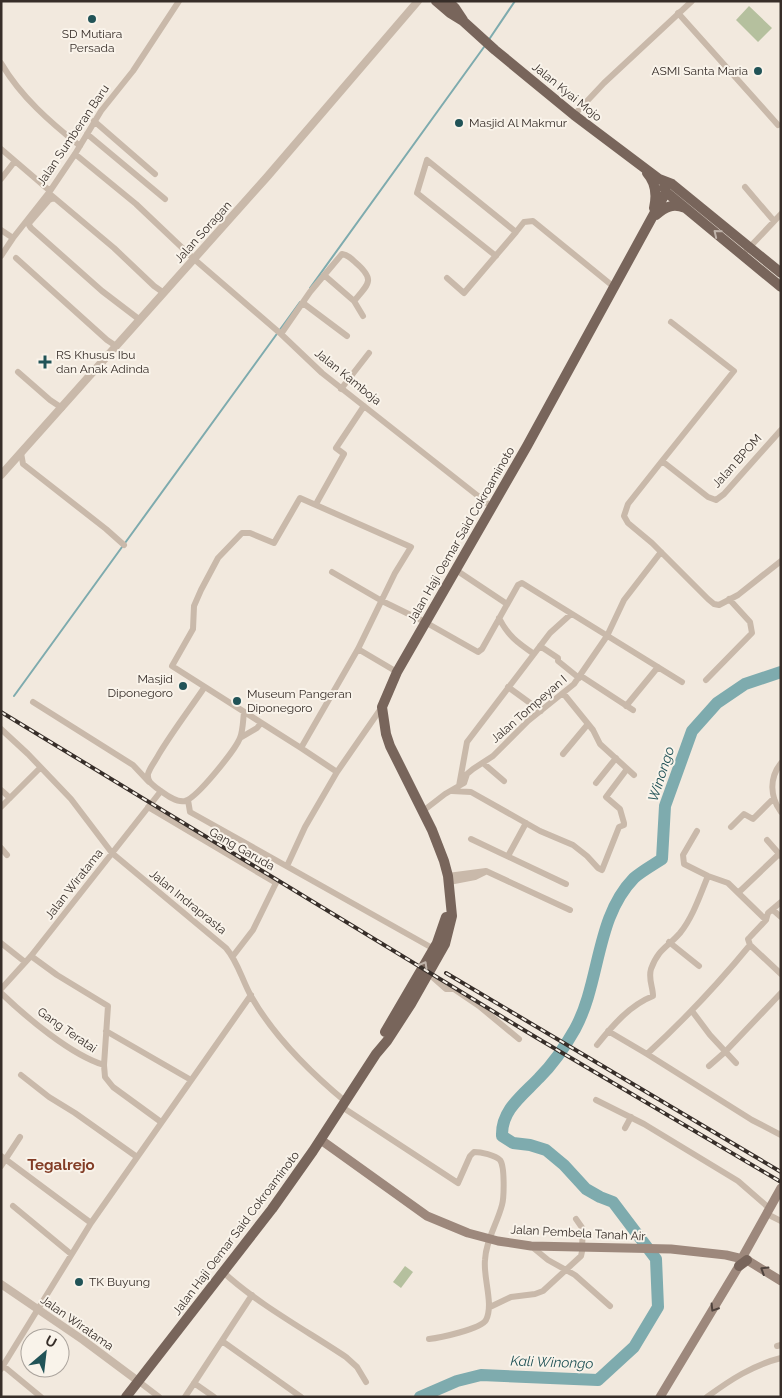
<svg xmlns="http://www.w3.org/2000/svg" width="782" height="1398" font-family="Raleway,sans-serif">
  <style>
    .green { fill: #b5c09e }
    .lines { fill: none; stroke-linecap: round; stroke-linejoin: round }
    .stream { stroke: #7eabae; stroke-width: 2 }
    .river { stroke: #7eabae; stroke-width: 12 }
    .minor { stroke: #c9b9aa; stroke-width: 6 }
    .tertiary { stroke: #c9b9aa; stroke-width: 8 }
    .secondary { stroke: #9d887c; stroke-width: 9 }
    .primary { stroke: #78655b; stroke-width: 10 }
    .rail-casing { stroke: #372e29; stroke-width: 4 }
    .rail { stroke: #f9f3ea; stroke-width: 2; stroke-dasharray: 5.5; stroke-linecap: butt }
    .oneway { stroke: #bfb3aa }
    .oneway2 { stroke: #50443e }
    .poi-dot { fill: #215357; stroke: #f9f3ea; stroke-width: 2 }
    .labels { text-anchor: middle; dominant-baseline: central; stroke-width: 4; stroke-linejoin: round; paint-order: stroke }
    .poi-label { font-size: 12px; fill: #372e29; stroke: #f9f3ea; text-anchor: start }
    .street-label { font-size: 12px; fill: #372e29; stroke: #f9f3ea }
    .water-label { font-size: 14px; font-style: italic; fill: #215357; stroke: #f9f3ea }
    .quarter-label { font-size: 15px; font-weight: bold; fill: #833d26; stroke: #f9f3ea }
  </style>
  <rect width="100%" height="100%" fill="#f2e9de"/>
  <path class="green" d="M749,6L772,28L758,42L736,20Z
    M405,1266L413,1272L401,1288L393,1282Z"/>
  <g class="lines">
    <path class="stream" d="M488,41L515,1
      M310,288L484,47
      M125,543L300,302
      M14,696L122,547"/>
    <path class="river" d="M420,1397L457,1381L481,1375L598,1380L634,1347L658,1307L656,1259L613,1202L600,1197L586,1189L564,1165L546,1150L530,1145L513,1143L502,1136C501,1110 523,1095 539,1078C553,1064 566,1045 575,1029C601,981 595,918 634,878C642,871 653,865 662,859L665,806L692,731L717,703L745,684L781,672"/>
    <path class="minor" d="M678,13L778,125
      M1,63C21,97 50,122 80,146
      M574,115L604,83L692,1
      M94,121L155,174
      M87,134L165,199
      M1,149L50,191
      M75,154L136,204L194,259L281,334L322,373L492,507
      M1,179L15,161
      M745,187L774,221
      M51,195L114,248L154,286L164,293
      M54,198L49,200L30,222L29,225L31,228L102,291L140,320
      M1,230L13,238
      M516,232L524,222L533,221L614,287
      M747,250L781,214
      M1,256L13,238L50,191L75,154L101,111L133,71L179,1
      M16,258L107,340L116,346
      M324,275L354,301L363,316
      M447,278L464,293L516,232L427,160L417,193L496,256
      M303,303L347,336
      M281,334L310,292L342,254C348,255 351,258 355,262C375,279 370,283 354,301
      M18,372L50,400L62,408
      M341,389L369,353
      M781,430L724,494L716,500L708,497L662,461L628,504L624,516L628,523L652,543L708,599L714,604L719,605L738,595L781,561
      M21,453L23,464L106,529L124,545
      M662,461L734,371L671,322
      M316,504L344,454L336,448L364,406
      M456,570L507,604
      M332,572L382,601L425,622L478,652L482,649L518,585L522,583L682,682
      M499,618C508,636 518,643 534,654
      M540,646L558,658V661L579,678
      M358,649L397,672
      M581,676L633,710
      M706,680L752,633L750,622L729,599
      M508,687L541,711
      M204,688C189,710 173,731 159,754C156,760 150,767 148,774C147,782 153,785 158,789C165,794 176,803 185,801C197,798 235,750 240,738C243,731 243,720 244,712
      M563,693L593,730L600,744L634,775
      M33,702L133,765L149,782
      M626,706L658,667
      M1,729L28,754L71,799L112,853L226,948C238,962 242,980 251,996C273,1035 311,1073 346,1102
      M240,738L257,728L261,723
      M301,748L358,649L395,573L411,547L300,498L274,543L250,533H242L218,558L201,590L194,606L193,629L172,666L301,748L337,772L382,707
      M563,754L588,724
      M483,763L504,781
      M781,763C769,778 770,797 781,812
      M596,783L616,758
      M459,786L467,742L550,633L571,614
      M1,790L10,798
      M452,791L471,792L540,831L573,845L587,856L598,868L602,870L619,827L624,825V823L620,809L606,797L627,769
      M188,800L190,812L199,817L434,949
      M1,807L40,768
      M148,807L276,883L253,930L233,956
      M423,811L445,794L464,783L467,774L473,769L493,756L528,721L574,684L607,636L624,600L661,552
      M731,827L744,814L753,819L774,798
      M697,831L683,855L684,864L708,876L728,883L766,920
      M471,839L566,884
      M767,840L781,856
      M1,848L7,855
      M508,856L526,823
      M287,866L305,827L337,772
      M448,876L486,871L570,910
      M449,882L475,877L485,872
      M738,893L779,854
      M773,910L781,917
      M669,942L699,966
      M1,943L25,962
      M750,945L748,939L750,937L766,920L768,913L781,902
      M750,945L781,974
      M31,956L57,975L108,1006L104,1065L105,1077L113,1087L161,1122
      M429,974L446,989H454L479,1006L519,1039
      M1,989L31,956L161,791
      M1,993C26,1017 71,1055 104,1065
      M692,1011L710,1035L736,1063
      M106,1031L191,1080
      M608,1031L647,1054C684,1020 718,984 750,945
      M597,1045C612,1026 630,1005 653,996C653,987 648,979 651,969C658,949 668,947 680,933C693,917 700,895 708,876
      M647,1054L752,1120L781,1135
      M709,1066L725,1052L781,993
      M21,1075L49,1097L75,1113L137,1157
      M596,1100L644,1124L738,1181L769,1208
      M342,1107L458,1183L470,1156L474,1152C481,1152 495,1155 500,1160C505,1166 504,1198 502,1205C497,1224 486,1240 485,1260C483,1278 494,1304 486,1320C481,1329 439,1338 429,1339
      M625,1128L631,1117
      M1,1156L91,1223
      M1,1166L20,1137
      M13,1206L71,1254
      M771,1216L781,1221
      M576,1219L583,1229L582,1247
      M531,1246L548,1260L575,1275L610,1306
      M222,1271C256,1303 307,1331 346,1357L357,1367L366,1382
      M490,1307L511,1297L535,1294L543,1291L581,1256L583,1247
      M222,1341L301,1397
      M777,1346L781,1345
      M1,1364L41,1397
      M1,1369L91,1223L251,995
      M138,1381L159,1397
      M194,1383L214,1397
      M185,1397L252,1295
      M707,1397C730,1380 753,1365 781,1358"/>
    <path class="tertiary" d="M1,475L267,177L418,1
      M1,1284L83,1340L138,1381"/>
    <path class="secondary" d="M321,1140L427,1216L468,1233L498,1241L531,1246L671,1249L726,1255L747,1260L781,1281
      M660,1397L739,1266L742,1258L781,1188"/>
    <path class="primary" d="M436,1L450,13L463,21L495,50L574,115L659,179L672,184L781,273
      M448,1L455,8L463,20
      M647,173C656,183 657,195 654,208
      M664,187L666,192L781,287
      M656,215C665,207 673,203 685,208
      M385,1032L437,943L446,917
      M739,1266L747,1260
      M126,1397L272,1209L313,1151L376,1054L387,1041L411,1004L445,944L452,916L448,876L444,861L432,830L390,746L386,734L382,707L397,672L527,446L666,192"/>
    <defs>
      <path id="rail" d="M1,712L537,1038L781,1182
        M446,973L781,1172"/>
    </defs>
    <use href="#rail" class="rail-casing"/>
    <use href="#rail" class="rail"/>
  </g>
  <defs><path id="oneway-chevron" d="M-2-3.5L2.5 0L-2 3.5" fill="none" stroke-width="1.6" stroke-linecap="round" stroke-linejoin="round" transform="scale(1.25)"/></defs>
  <g class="oneway">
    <use href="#oneway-chevron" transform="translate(717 233) rotate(-141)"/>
    <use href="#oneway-chevron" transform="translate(424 965) rotate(-60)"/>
  </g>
  <g class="oneway2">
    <use href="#oneway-chevron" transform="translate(764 1270) rotate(-148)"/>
    <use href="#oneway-chevron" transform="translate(714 1308) rotate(122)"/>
  </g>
  <g class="poi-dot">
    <circle cx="92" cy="19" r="5"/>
    <circle cx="758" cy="71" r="5"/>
    <circle cx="459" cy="123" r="5"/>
    <path d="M42.5 354.5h5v5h5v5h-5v5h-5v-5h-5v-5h5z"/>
    <circle cx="183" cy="686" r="5"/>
    <circle cx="237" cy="701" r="5"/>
    <circle cx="79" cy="1282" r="5"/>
  </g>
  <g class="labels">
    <g class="poi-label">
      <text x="92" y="34" text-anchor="middle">SD Mutiara<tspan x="92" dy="14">Persada</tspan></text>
      <text x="748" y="71" text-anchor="end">ASMI Santa Maria</text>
      <text x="469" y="123">Masjid Al Makmur</text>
      <text x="56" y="355">RS Khusus Ibu<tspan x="56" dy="14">dan Anak Adinda</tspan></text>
      <text x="173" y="679" text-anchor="end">Masjid<tspan x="173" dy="14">Diponegoro</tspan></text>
      <text x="247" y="694">Museum Pangeran<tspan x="247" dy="14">Diponegoro</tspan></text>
      <text x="89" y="1282">TK Buyung</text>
    </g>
    <g class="street-label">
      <text transform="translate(567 92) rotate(39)">Jalan Kyai Mojo</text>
      <text transform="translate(73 135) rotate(-56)">Jalan Sumberan Baru</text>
      <text transform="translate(203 232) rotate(-48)">Jalan Soragan</text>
      <text transform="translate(348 377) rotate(39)">Jalan Kamboja</text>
      <text transform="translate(737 461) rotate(-48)">Jalan BPOM</text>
      <text transform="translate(461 535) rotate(-60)">Jalan Haji Oemar Said Cokroaminoto</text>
      <text transform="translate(529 709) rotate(-41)">Jalan Tompeyan I</text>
      <text transform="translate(242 849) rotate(30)">Gang Garuda</text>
      <text transform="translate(74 884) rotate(-52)">Jalan Wiratama</text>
      <text transform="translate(188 902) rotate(39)">Jalan Indraprasta</text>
      <text transform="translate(67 1030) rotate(35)">Gang Teratai</text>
      <text transform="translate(236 1233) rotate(-53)">Jalan Haji Oemar Said Cokroaminoto</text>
      <text transform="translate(578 1233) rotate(3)">Jalan Pembela Tanah Air</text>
      <text transform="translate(77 1323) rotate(35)">Jalan Wiratama</text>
    </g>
    <g class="water-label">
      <text transform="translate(661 774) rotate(-72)">Winongo</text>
      <text transform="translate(552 1362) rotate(2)">Kali Winongo</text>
    </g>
    <g class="quarter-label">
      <text x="61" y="1165">Tegalrejo</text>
    </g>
  </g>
  <rect width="782" height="1398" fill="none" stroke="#372e29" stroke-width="5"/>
  <g transform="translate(45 1353) rotate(28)"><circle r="24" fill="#f9f3ea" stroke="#aba49d"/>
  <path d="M0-4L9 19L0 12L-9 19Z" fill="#215357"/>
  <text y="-8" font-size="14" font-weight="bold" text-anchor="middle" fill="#372e29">U</text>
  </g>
</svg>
